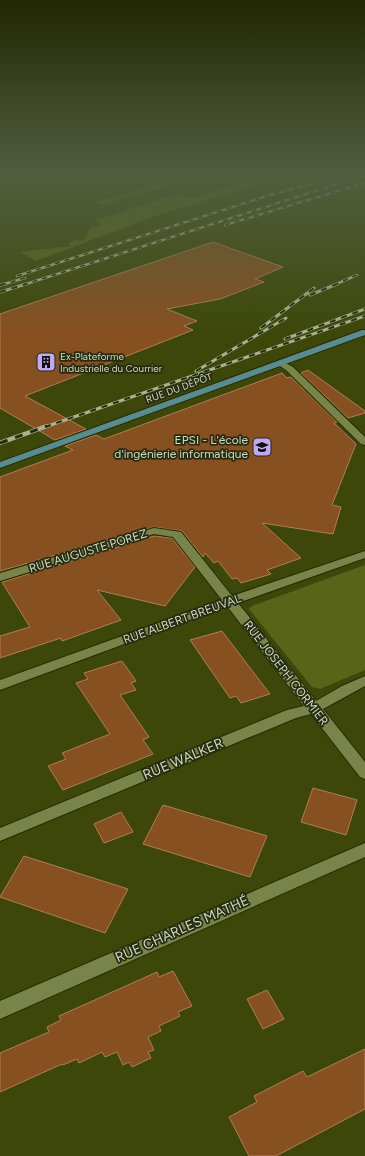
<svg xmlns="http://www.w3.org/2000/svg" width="365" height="1156" font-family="Figtree,sans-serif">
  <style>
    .green { fill: #586519 }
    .building { fill: #875021; stroke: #af7e57 }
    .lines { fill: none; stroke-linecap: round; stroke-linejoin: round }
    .minor-casing { stroke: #252c00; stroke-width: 2 }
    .major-casing { stroke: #252c00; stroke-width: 2 }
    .minor { fill: #78844a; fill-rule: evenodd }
    .major { fill: #598b8f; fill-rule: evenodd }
    .rail-far2-casing { stroke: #aab28c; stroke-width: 2.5 }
    .rail-far1-casing { stroke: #aab28c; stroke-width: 3 }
    .rail-casing { stroke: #aab28c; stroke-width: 4.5 }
    .rail-far2 { stroke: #262b12; stroke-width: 1.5; stroke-dasharray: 5; stroke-linecap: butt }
    .rail-far1 { stroke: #262b12; stroke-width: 2; stroke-dasharray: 6; stroke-linecap: butt }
    .rail { stroke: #262b12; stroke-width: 3; stroke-dasharray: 8; stroke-linecap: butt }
    .labels { text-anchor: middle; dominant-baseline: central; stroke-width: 3.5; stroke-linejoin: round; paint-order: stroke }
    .far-poi-label { font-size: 10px; fill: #d2dabc; stroke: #262b12; text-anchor: start }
    .far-street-label { font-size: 10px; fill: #d2dabc; stroke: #262b12 }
    .poi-label { font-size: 12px; fill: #d2dabc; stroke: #262b12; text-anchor: end }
    .street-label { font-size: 12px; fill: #d2dabc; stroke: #262b12 }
    .near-street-label { font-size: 14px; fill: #d2dabc; stroke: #262b12 }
  </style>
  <rect width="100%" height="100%" fill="#3d4709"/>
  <path class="green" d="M268,173H293L152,217L36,261L20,252L71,246L68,244L75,240L84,241L90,228L102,224L95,220L178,194L190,198L198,197L247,180L240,177L248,178Z
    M177,179L184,181L102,205L96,202Z
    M365,565V670L320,689L312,687L249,609L252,606Z"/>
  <path class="building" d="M213,242L283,267L255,279L264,282L220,299L167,309L197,321L184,326L193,330L25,396L86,429L55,440L0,408V314Z
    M308,370L365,411V413L348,418L301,373Z
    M282,373L287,378L291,377L337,422L334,423L356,444L332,505L341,507L333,534L262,523L301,558L267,570L271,574L241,583L237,578L232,579L218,561L214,563L205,553L203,557L182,531L154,527L0,571V477L73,450L65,446L96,435L104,439Z
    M154,536L172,538L195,567L165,606L97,590L121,620L62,641L61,638L0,658V636L30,627L2,582Z
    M222,631L244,660L270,694L241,703L236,696L230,698L190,640Z
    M122,661L136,681L131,683L136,690L120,695L149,737L143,740L153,754L63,790L48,766L66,759L62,753L110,734L76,683L88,679L84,673Z
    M313,788L357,800L346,835L301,822Z
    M163,805L267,836L250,877L143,844Z
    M121,812L133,832L104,843L94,824Z
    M24,856L128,889L105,933L0,897Z
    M173,971L192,1006L178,1012L180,1016L159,1026L161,1031L148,1037L154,1050L148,1052L151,1058L132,1067L129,1062L123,1065L117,1052L105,1057L102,1052L79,1063L77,1059L63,1065L62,1064L0,1092V1053L49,1032L47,1027L61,1020L59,1016L157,972L159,977Z
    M267,990L284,1019L263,1029L247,999Z
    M365,1049V1109L276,1156H249L229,1117L257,1102L254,1096L303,1071L307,1077Z"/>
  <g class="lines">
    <defs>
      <path id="minor" d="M280,360L293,367L365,437V445L361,444L287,371L276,363Z
        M154,528L181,532L232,596L365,551V558L238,603L316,701L342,686L365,676V686L323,709L365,762V779L360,777L311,714L296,718L0,841V828L287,710L304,706L227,606L0,690V680L222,600L173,537L154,534L0,581V573Z
        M365,843V857L0,1019V1001Z"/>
      <path id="major" d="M362,330H365V335L0,468V462Z"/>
    </defs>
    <use href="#minor" class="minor-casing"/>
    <use href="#major" class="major-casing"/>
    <use href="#minor" class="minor"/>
    <use href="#major" class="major"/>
    <defs>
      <path id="rail-far2" d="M225,225L365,183
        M17,276L270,195L350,173
        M1,285L25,278
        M23,285L365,175
        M334,285L357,275"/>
      <path id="rail-far1" d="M0,285L5,284
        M0,292L26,284
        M310,295L337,284
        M261,328L314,288
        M285,339L365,309
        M196,371L286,318
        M45,427L365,316"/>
      <path id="rail" d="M0,443L47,426"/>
    </defs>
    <use href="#rail-far2" class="rail-far2-casing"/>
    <use href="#rail-far1" class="rail-far1-casing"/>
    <use href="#rail" class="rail-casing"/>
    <use href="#rail-far2" class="rail-far2"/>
    <use href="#rail-far1" class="rail-far1"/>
    <use href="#rail" class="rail"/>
  </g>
  <linearGradient id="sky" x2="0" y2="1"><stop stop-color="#222705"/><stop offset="0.52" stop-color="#515e3e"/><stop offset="1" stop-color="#515e3e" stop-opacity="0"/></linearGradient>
  <rect width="365" height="335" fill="url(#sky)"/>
  <defs>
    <symbol id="building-square" viewBox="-11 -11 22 22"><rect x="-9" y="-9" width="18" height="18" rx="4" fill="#c0a8f3" stroke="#262b12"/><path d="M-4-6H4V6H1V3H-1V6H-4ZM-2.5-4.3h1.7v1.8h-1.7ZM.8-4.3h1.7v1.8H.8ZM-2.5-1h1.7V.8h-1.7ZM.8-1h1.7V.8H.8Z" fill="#111"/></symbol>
    <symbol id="university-square" viewBox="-11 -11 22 22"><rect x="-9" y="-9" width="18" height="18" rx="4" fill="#c0a8f3" stroke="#262b12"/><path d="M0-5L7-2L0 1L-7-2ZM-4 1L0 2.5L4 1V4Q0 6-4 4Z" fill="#111"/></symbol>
  </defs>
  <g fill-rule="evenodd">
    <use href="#building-square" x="35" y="351" width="22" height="22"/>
    <use href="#university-square" x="251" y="436" width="22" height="22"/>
  </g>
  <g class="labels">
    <g class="far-poi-label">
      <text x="60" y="356">Ex-Plateforme<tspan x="60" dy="12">Industrielle du Courrier</tspan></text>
    </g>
    <g class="far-street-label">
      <text transform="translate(179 388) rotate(-20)">RUE DU DÉPÔT</text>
    </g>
    <g class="poi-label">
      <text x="248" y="440">EPSI - L'école<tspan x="248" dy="14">d'ingénierie informatique</tspan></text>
    </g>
    <g class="street-label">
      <text transform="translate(88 551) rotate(-17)">RUE AUGUSTE POREZ</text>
      <text transform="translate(182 619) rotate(-20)">RUE ALBERT BREUVAL</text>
      <text transform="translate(286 673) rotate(52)">RUE JOSEPH CORMIER</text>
    </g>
    <g class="near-street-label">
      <text transform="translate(183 759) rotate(-23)">RUE WALKER</text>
      <text transform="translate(182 929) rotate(-24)">RUE CHARLES MATHÉ</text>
    </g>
  </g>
</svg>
